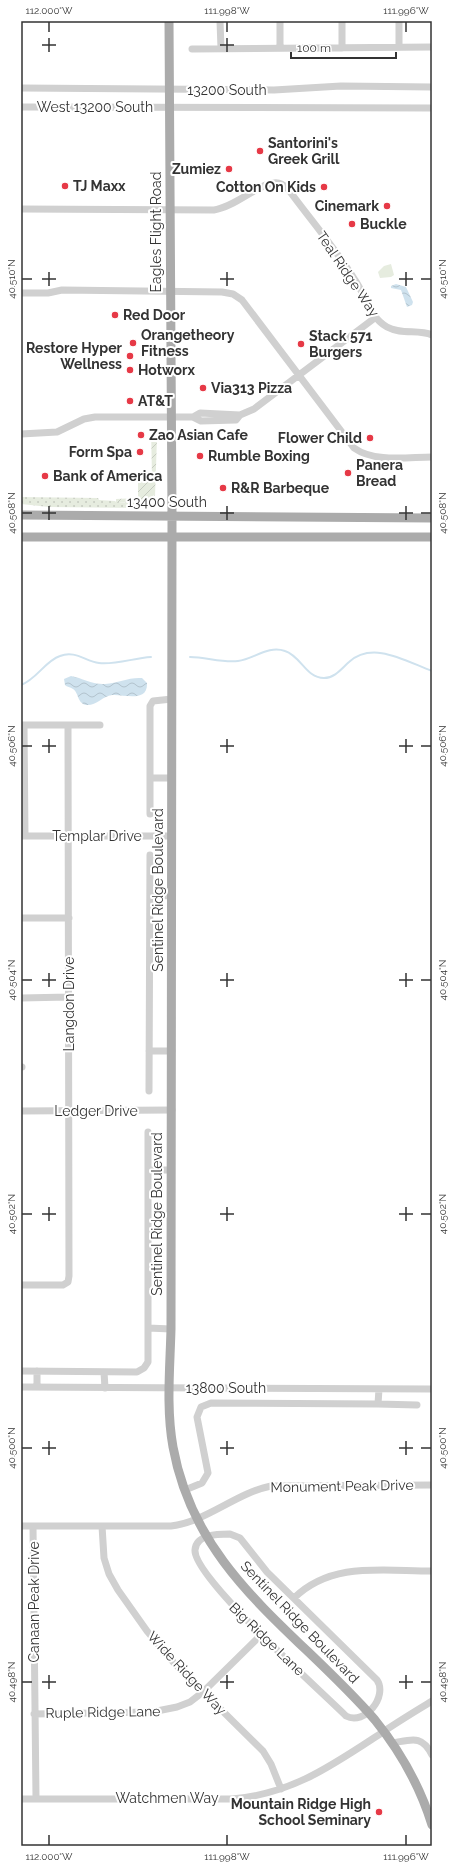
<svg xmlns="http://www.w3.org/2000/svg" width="453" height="1867" font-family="Raleway,sans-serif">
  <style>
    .grass { fill: url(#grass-dots) }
    .park { fill: #e6ecdf }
    .garden { fill: url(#garden-furrows) }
    .water { fill: url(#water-waves) }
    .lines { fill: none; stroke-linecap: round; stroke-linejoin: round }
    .stream { stroke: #cfe2ee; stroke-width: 2 }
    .minor { stroke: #d0d0d0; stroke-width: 7 }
    .major { stroke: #ababab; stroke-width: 9 }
    .ticks { fill: none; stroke: #333; stroke-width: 1.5 }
    .poi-dot { fill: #e63946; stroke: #fff; stroke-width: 1.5 }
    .labels { text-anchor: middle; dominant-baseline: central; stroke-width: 4; stroke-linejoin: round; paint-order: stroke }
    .street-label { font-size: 14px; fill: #333; stroke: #fff }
    .poi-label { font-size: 14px; font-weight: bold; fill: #333; stroke: #fff; text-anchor: start }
    .neatline { fill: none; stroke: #333; stroke-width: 1.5 }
    .ticks-label { font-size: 10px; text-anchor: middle; fill: #333 }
  </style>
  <defs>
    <pattern id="grass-dots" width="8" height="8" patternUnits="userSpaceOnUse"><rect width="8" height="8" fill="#e6ecdf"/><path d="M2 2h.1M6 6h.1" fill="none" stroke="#c6cbc0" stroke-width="1.8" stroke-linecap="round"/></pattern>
    <pattern id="garden-furrows" width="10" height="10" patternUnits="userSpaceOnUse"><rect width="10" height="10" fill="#e6ecdf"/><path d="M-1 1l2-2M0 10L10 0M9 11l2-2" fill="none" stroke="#c6cbc0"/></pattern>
    <pattern id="water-waves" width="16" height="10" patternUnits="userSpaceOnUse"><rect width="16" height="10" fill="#cfe2ee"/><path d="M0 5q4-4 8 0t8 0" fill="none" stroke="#b2c2cd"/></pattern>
  </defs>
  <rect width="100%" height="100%" fill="#fff"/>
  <path class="grass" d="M21,497L98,498L99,500L115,501L116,502L139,503V508L49,507L21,504Z"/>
  <path class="park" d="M391,264L394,275L391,277L380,278L378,272L384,266Z"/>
  <path class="garden" d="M151,427L157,438L155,496L154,495L147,502L149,505L140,508L139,502H116V499L138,498V478H152Z"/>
  <path class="water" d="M396,284L406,287L413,302L412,305L407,307L401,290L391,288V286Z
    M71,676C83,678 92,685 105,684C118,683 129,677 142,678L147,683C148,703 124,694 112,695C103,696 96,706 86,705C77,703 79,693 73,689C70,687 67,687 65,685L64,679Z"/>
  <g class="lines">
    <path class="stream" d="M190,657C206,657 222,663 238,661C254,659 268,645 285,651C301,656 306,678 324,678C335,678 342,668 349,662C373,640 407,662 432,671
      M21,685C37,679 45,661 60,656C75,650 85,661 99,663C115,665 134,658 151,657"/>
    <path class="minor" d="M220,21L221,48
      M280,21V48
      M342,21V48
      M399,21V47
      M192,49L432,47
      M21,88L274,90L341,86L432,87
      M21,107L432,108
      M21,209L214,210C235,207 258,184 274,183C280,182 284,185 288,189C310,219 335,248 355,280C366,296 369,317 387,327C402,335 418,329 432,335
      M21,293H48L62,290L222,292L233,294L242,300L354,448C375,463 408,457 432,457
      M193,417L201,421L236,420L240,415L254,409L376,317
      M21,434L57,432L84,419L95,417H193L200,413L240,415
      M21,725H100
      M24,725L25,836
      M150,778H172
      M150,814V706L153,701L172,699
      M21,836H172
      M150,895L172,896
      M21,918H69
      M21,998L69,997
      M149,1051H172
      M21,1067H22
      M149,1091L150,855
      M21,1111L172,1110
      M149,1170H171
      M21,1285H63L68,1282L69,1276L68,725
      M148,1328L171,1329
      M21,1371L137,1372L144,1368L148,1362V1132
      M37,1371V1387
      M104,1372L105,1388
      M21,1387L432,1389
      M378,1404L417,1405
      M185,1490L202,1483L208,1473L197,1417L201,1407L211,1403L378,1404L379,1389
      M21,1526H171C206,1522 236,1493 271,1486L432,1485
      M33,1526L36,1798
      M102,1526L104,1558L109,1574L118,1590L147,1631L174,1663L263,1751L271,1764L281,1789
      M230,1534L240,1538L267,1572L377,1680C388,1696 365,1726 346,1716C321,1691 193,1577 195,1550C196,1534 218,1534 230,1534Z
      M294,1598C332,1561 383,1571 432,1571
      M34,1714L152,1712L177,1707L190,1702L203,1692L262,1634
      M392,1743C411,1740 422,1734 432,1755
      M21,1799H232C293,1794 334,1764 383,1732C399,1721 416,1711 432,1701"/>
    <path class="major" d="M169,21L172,516L171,1329C170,1368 166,1408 173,1447C196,1574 297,1630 375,1720C400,1751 420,1786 432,1825
      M21,515L432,518
      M21,537H432"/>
  </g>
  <path class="ticks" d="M49,22V32M227,22V32M406,22V32M49,38V52M227,38V52M42,45H56M220,45H234M49,272V286M227,272V286M406,272V286M22,279H32M42,279H56M220,279H234M399,279H413M421,279H431M49,506V520M227,506V520M406,506V520M22,513H32M42,513H56M220,513H234M399,513H413M421,513H431M49,739V753M227,739V753M406,739V753M22,746H32M42,746H56M220,746H234M399,746H413M421,746H431M49,973V987M227,973V987M406,973V987M22,980H32M42,980H56M220,980H234M399,980H413M421,980H431M49,1207V1221M227,1207V1221M406,1207V1221M22,1214H32M42,1214H56M220,1214H234M399,1214H413M421,1214H431M49,1441V1455M227,1441V1455M406,1441V1455M22,1448H32M42,1448H56M220,1448H234M399,1448H413M421,1448H431M49,1675V1689M227,1675V1689M406,1675V1689M22,1682H32M42,1682H56M220,1682H234M399,1682H413M421,1682H431M49,1835V1845M227,1835V1845M406,1835V1845"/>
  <g class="poi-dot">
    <circle cx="260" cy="151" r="4"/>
    <circle cx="229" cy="169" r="4"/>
    <circle cx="65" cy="186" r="4"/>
    <circle cx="324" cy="187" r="4"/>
    <circle cx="387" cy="206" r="4"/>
    <circle cx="352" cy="224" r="4"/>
    <circle cx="115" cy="315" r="4"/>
    <circle cx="133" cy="343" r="4"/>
    <circle cx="301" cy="344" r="4"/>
    <circle cx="130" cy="356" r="4"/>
    <circle cx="130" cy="370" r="4"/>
    <circle cx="203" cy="388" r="4"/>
    <circle cx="130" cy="401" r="4"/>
    <circle cx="141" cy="435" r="4"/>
    <circle cx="370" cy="438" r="4"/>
    <circle cx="140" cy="452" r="4"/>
    <circle cx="200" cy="456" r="4"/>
    <circle cx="348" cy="473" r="4"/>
    <circle cx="45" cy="476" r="4"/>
    <circle cx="223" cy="488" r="4"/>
    <circle cx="379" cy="1812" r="4"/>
  </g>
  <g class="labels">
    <g class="street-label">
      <text x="227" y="90">13200 South</text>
      <text x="95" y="107">West 13200 South</text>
      <text transform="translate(156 232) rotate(-90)">Eagles Flight Road</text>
      <text transform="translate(348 274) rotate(56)">Teal Ridge Way</text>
      <text x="167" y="502">13400 South</text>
      <text x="97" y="836">Templar Drive</text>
      <text transform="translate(158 890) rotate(-90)">Sentinel Ridge Boulevard</text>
      <text transform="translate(69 1004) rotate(-90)">Langdon Drive</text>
      <text x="96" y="1111">Ledger Drive</text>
      <text transform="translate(157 1214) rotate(-90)">Sentinel Ridge Boulevard</text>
      <text x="226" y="1388">13800 South</text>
      <text transform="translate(342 1486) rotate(-1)">Monument Peak Drive</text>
      <text transform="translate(34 1602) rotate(-90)">Canaan Peak Drive</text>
      <text transform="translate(300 1622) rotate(46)">Sentinel Ridge Boulevard</text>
      <text transform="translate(267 1639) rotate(44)">Big Ridge Lane</text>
      <text transform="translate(187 1673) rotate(47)">Wide Ridge Way</text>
      <text transform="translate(103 1712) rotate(-1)">Ruple Ridge Lane</text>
      <text x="167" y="1798">Watchmen Way</text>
    </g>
    <g class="poi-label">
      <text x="268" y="143">Santorini's<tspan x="268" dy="16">Greek Grill</tspan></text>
      <text x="221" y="169" text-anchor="end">Zumiez</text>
      <text x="73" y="186">TJ Maxx</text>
      <text x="316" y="187" text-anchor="end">Cotton On Kids</text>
      <text x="379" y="206" text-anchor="end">Cinemark</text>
      <text x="360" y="224">Buckle</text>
      <text x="123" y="315">Red Door</text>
      <text x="141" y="335">Orangetheory<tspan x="141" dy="16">Fitness</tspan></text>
      <text x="309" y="336">Stack 571<tspan x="309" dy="16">Burgers</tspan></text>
      <text x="122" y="348" text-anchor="end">Restore Hyper<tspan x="122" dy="16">Wellness</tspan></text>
      <text x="138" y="370">Hotworx</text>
      <text x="211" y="388">Via313 Pizza</text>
      <text x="138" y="401">AT&amp;T</text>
      <text x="149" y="435">Zao Asian Cafe</text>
      <text x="362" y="438" text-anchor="end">Flower Child</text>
      <text x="132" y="452" text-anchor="end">Form Spa</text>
      <text x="208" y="456">Rumble Boxing</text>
      <text x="356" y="465">Panera<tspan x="356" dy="16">Bread</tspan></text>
      <text x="53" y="476">Bank of America</text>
      <text x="231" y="488">R&amp;R Barbeque</text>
      <text x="371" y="1804" text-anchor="end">Mountain Ridge High<tspan x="371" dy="16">School Seminary</tspan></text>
    </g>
  </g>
  <rect width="453" height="1867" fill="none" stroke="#ffffff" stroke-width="44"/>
  <path d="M291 52v6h105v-6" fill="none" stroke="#333333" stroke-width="2"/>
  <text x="297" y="52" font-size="12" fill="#333333" stroke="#ffffff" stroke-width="3" paint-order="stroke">100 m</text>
  <rect x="22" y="22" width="409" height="1823" class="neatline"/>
  <g class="ticks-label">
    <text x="49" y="14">112.000°W</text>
    <text x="227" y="14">111.998°W</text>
    <text x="406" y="14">111.996°W</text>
    <text transform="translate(11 279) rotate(-90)" y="4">40.510°N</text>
    <text transform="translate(442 279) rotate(-90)" y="4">40.510°N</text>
    <text transform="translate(11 513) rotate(-90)" y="4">40.508°N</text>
    <text transform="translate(442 513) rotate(-90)" y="4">40.508°N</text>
    <text transform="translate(11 746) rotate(-90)" y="4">40.506°N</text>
    <text transform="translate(442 746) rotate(-90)" y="4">40.506°N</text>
    <text transform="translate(11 980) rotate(-90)" y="4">40.504°N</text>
    <text transform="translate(442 980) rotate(-90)" y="4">40.504°N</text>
    <text transform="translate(11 1214) rotate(-90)" y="4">40.502°N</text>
    <text transform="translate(442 1214) rotate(-90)" y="4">40.502°N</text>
    <text transform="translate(11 1448) rotate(-90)" y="4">40.500°N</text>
    <text transform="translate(442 1448) rotate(-90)" y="4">40.500°N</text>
    <text transform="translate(11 1682) rotate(-90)" y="4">40.498°N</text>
    <text transform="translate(442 1682) rotate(-90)" y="4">40.498°N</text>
    <text x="49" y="1860">112.000°W</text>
    <text x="227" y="1860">111.998°W</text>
    <text x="406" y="1860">111.996°W</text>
  </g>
</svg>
